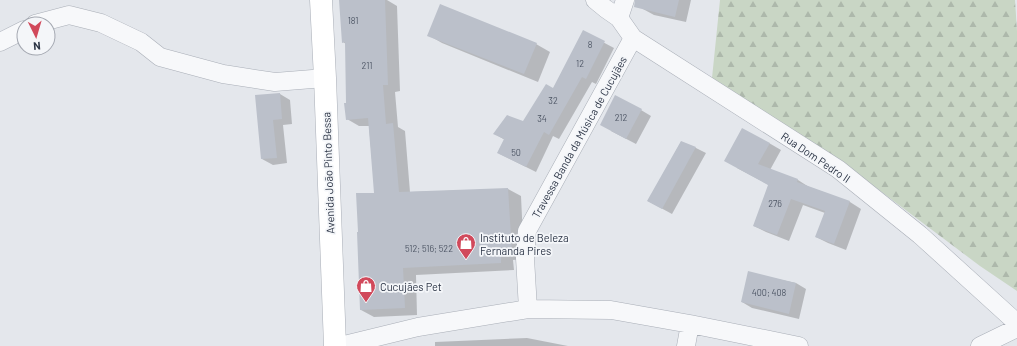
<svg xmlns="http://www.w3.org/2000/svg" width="1017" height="346" font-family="Barlow,sans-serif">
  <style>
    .forest { fill: url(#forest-firs) }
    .shadow { fill: #0003 }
    .building { fill: #bbc0ca }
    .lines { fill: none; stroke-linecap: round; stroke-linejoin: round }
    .street-casing { stroke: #a9aeb7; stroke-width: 19 }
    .secondary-casing { stroke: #a9aeb7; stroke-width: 23 }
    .street { stroke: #f7f8fa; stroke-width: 18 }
    .secondary { stroke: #fff; stroke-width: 22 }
    .labels { text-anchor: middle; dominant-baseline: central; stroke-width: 3.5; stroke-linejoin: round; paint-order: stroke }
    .number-label { font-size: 9px; fill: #4f5766 }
    .street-label { font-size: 11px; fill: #2b3445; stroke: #f4f6f9 }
    .poi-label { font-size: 11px; fill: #2b3445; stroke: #f4f6f9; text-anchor: start }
  </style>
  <defs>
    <pattern id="forest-firs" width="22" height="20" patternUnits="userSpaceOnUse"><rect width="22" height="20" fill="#c9d6c5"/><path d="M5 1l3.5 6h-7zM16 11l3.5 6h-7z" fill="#adb8ab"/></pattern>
  </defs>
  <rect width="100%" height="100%" fill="#e4e7ec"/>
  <path class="forest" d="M720,0H1015L1017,31V291L980,266L859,175L712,78Z"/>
  <path class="shadow" d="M357,0H387L397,6L400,91L395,92L398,127L405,131L410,192L508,189L521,196L524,259L513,260L514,270L416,275L417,315L374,317L361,310L359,233L375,194L369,126H359L347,119L348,104L346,44L343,42Z
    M645,0H691L686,22L654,15L643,9Z
    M584,32L614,48L596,84L592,82L559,139L553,136L536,172L500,154L505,140L495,134L524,123L553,89Z
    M428,35L536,44L550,52L538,82L442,43Z
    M280,94L290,100L292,124L283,125L287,163L273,165L262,159Z
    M641,110L651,116L636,144L611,131Z
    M681,142L696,148L706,153L672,214L648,201Z
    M769,143L781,150L770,170L798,180L809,187L850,202L861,209L846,250L828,243L816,237L825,213L803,205L789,241L766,232L754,226L769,185L737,168Z
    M749,273L796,283L806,289L799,319L752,308L742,302Z
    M527,338L568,346H435V342Z"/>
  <path class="building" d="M339,0H385L388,85H383L386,124L393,123L399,192L508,188L512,252L501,253V263L403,268L405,308L360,310L357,232H358L356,193H374L368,118L346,120L344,103H346L345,42L342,43Z
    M635,0H679L675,17L634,7Z
    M440,4L537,43L524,74L427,36Z
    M583,30L605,41L586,79L582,77L549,135L544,132L526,167L497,153L504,139L493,134L507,115L523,121L546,84L553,88Z
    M280,93L282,119L273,120L277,158L261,159L255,95Z
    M615,95L642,109L626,139L600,125Z
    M742,128L770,143L758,164L798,179L797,182L850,201L834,244L815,237L825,211L791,199L777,235L753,226L768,185L724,161Z
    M681,141L696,147L662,209L647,201Z
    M748,271L796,283L789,314L741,302Z"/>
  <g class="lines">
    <defs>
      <path id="street" d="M595,0L606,9L619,18
        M625,0L619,18L633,38L838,169L920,235L1017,323
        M35,24L69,15L101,23L141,42L160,57L223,74L275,82L325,78
        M0,42L24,30
        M528,309L525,258L527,231L633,38
        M340,346L418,327L528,309L611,310L690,324L799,346
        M686,346L690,324
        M980,346L1017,328"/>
      <path id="secondary" d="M321,0L325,78L335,346"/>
    </defs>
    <use href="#street" class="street-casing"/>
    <use href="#secondary" class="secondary-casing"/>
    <use href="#street" class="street"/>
    <use href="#secondary" class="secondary"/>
  </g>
  <defs>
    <symbol id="shop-pin" viewBox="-11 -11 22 30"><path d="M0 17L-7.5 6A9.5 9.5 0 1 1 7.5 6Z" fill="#d1495b" stroke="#f4f6f9"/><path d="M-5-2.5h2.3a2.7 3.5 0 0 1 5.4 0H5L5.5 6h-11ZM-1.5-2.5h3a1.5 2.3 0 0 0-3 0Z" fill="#fff"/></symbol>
  </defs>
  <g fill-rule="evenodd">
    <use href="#shop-pin" x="455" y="232" width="22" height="30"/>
    <use href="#shop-pin" x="355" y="275" width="22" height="30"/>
  </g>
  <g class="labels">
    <g class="number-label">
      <text x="353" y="20">181</text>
      <text x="590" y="44">8</text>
      <text x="580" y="63">12</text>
      <text x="367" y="65">211</text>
      <text x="553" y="100">32</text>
      <text x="621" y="117">212</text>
      <text x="542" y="118">34</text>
      <text x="516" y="152">50</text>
      <text x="775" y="203">276</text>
      <text x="429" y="248">512; 516; 522</text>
      <text x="769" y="292">400; 408</text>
    </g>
    <g class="street-label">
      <text transform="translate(579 137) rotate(-61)">Travessa Banda da Música de Cucujães</text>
      <text transform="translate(816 157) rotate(34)">Rua Dom Pedro II</text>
      <text transform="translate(328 173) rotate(-92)">Avenida João Pinto Bessa</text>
    </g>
    <g class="poi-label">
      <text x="480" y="237">Instituto de Beleza<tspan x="480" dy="13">Fernanda Pires</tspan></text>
      <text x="380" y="286">Cucujães Pet</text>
    </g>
  </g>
  <g transform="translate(36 36) rotate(175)"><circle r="19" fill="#f4f6f9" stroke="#a4a8b1"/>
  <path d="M0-3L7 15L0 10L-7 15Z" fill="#d1495b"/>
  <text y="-6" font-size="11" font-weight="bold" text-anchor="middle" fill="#2b3445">N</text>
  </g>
</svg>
